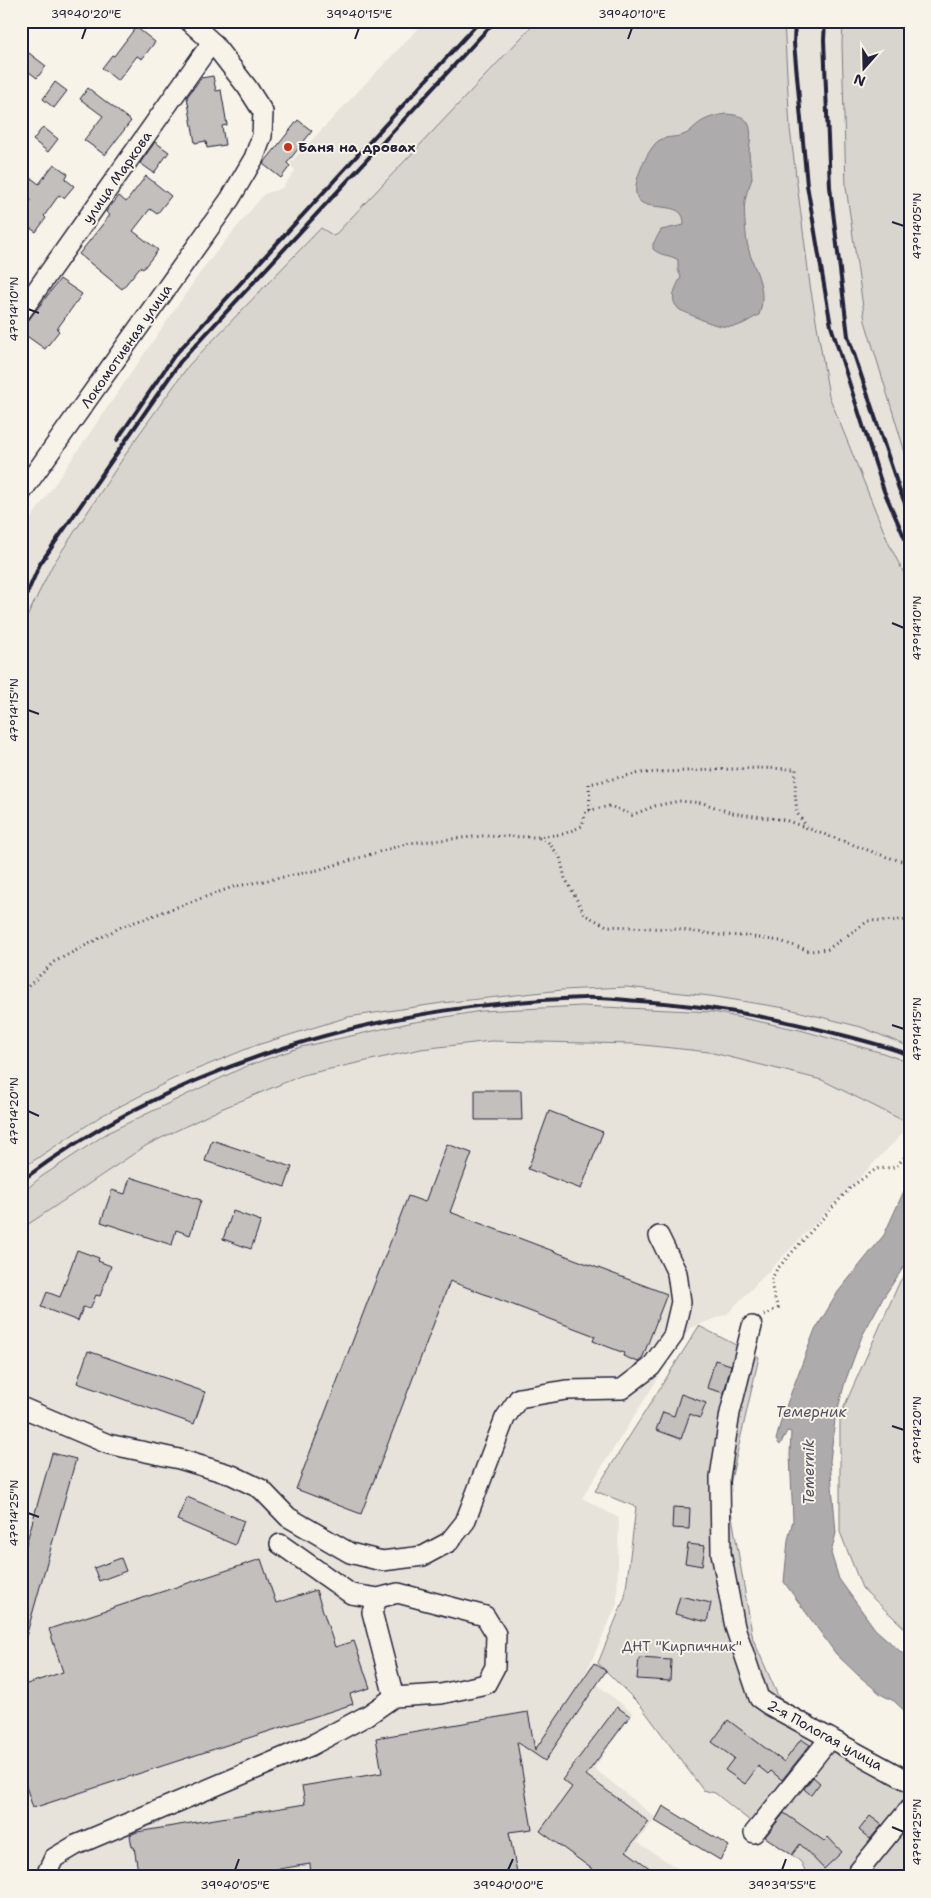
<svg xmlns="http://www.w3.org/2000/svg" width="931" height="1898" font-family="'Shantell Sans',sans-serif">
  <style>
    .built { fill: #e7e3db }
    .green { fill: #d8d5cf; stroke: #7d7c85 }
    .water { fill: #aeabad; stroke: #76747f }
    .building { fill: #c2bfbd; stroke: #22223b }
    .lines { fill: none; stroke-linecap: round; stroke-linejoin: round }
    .minor-casing { stroke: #22223b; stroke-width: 22 }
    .path { stroke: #22223b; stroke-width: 3; stroke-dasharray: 1 4; stroke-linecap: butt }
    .minor { stroke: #f7f3e8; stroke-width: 19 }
    .rail { stroke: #22223b; stroke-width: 4 }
    .ticks { fill: none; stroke: #22223b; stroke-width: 2 }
    .poi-dot { fill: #c8321e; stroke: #f7f3e8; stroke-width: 2 }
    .labels { text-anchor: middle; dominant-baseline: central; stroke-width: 4; stroke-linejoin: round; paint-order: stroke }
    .poi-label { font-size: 14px; font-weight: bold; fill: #22223b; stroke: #f7f3e8; text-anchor: start }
    .street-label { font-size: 14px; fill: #22223b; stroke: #f7f3e8 }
    .park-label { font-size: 14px; fill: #504f60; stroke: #f7f3e8 }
    .water-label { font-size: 15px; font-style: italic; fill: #535263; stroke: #f7f3e8 }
    .neatline { fill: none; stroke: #22223b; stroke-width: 2 }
    .ticks-label { font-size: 12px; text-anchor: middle; fill: #22223b }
  </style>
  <rect width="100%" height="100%" fill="#f7f3e8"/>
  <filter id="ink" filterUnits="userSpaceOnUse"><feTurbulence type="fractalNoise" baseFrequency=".02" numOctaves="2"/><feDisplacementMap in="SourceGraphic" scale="10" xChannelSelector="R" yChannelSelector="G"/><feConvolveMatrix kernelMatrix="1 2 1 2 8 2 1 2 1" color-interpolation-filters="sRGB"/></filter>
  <g filter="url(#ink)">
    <path class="built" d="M425,21H578L21,717V533L204,267L264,194L282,188L295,171L290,163Z
      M744,21H902L910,81V650L827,521Z
      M243,951L910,986V1131L906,1130L727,1314L690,1328L582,1498L619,1518L617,1604L586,1673L584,1674L633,1713L594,1768L656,1818L637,1842L691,1877H21V1146Z"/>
    <path class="green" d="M537,21H784L790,129L810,285L829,396L889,544L910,585V1047L861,1027L785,1008L710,996L626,987L562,990L442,1003L348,1017L254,1046L173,1079L101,1116L21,1169V629L52,566L137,437L189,365L321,228L334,236Z
      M843,21H910V469L865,321L846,187L842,44Z
      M582,1006L713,1012L800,1030L883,1053L910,1063V1124L822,1080L709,1052L634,1044L491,1041L421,1049L303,1075L221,1109L147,1145L21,1229V1194L41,1177L109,1132L244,1067L301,1047L409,1023L481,1011Z
      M910,1268V1633L862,1588L840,1532V1416L900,1281Z
      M699,1326L759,1357L728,1493L753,1639L779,1698L910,1773V1877H808L801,1862L715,1793L703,1790L641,1706L598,1663L625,1597L636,1507L595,1491Z"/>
    <path class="water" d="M726,114C735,115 745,115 749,125C752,133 750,142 749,151C749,160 752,169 752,178C751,184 747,190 746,196C743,208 745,221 746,234C748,265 770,283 759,315C752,318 745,324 737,326C718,330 697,317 680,310C668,300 675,289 681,277L678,270V260C670,254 662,257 653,249V244L661,230L684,225C686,197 644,215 637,197C631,185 647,151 657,142C664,136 674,138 683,135C690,133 694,126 701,122C709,117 718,115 726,114Z
      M910,1189V1263L903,1268L883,1298L862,1336L845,1382L835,1420L830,1461L836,1533L831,1553L839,1579L875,1629L910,1660V1716L894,1701L882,1695L859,1676L836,1654L784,1582L788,1540L793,1520L790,1455L791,1432L787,1431L780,1445L776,1440L782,1417L814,1332L838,1292L884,1235L904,1191Z"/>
    <path class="building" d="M136,27L155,42L142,59L137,56L118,81L102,68L112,55L114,56Z
      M21,47L46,66L37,78L21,66Z
      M213,76L216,91L221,90L227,125L222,126L225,145L207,148L206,141L195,143L187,97L201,78Z
      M55,82L67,91L54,108L43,99Z
      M88,88L131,121L105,155L84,140L103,116L80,99Z
      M298,120L312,131L287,163L290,166L281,178L263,164Z
      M43,127L58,139L48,152L33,140Z
      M155,142L169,152L154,173L140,163Z
      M54,164L68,174L65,179L74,186L64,198L59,195L44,216L46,218L36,232L21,222V214L31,200L21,192V184L27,175L39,184Z
      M146,176L171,196L157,214L150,209L133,231L158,250L143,269L140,267L122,289L79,254L110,215L106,212L119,196L126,202Z
      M60,279L82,294L57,329L59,331L45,349L21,332V330Z
      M475,1090H521L522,1120H475Z
      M549,1111L603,1132L581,1189L528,1169Z
      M212,1140L292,1167L285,1187L205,1161Z
      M447,1144L472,1153L450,1212L667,1294L642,1359L638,1362L623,1356L624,1353L593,1341L595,1336L450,1281L361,1514L296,1489L408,1196L425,1202Z
      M130,1177L201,1200L190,1235L176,1230L172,1245L101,1222L112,1190L125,1194Z
      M233,1211L261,1221L251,1249L223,1239Z
      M77,1250L99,1258L98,1261L111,1266L100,1296L96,1295L90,1309L83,1307L78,1321L41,1307L47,1292L60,1297Z
      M88,1351L205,1392L194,1424L77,1383Z
      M715,1360L731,1365L724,1393L707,1388Z
      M681,1394L706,1403L700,1418L690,1414L681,1439L656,1430L663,1412L674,1416Z
      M52,1453L76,1459L25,1640H21V1562Z
      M187,1497L244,1521L235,1545L177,1520Z
      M673,1507L690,1508L689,1529L672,1528Z
      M688,1544L705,1546L702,1566L685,1563Z
      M121,1558L126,1571L99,1581L94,1568Z
      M261,1559L276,1603L316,1590L335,1647L354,1641L370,1688L350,1694L353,1704L33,1808L21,1771V1686L63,1672L49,1629Z
      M680,1596L711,1603L707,1622L675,1614Z
      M639,1658L671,1660L670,1681L637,1679Z
      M594,1663L606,1671L545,1761L517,1742L532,1829L509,1832L518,1877H311L310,1864L230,1877H139L134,1847H132L130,1835L137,1832L305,1804L302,1786L382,1773L376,1738L528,1712L535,1750Z
      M617,1707L630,1716L586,1775L649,1822L626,1851L662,1877H603L540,1831L572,1787L562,1780Z
      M728,1720L784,1762L801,1739L810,1745L782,1780L771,1771L768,1774L758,1766L745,1784L725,1770L734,1758L712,1742Z
      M813,1777L820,1783L811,1795L804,1789Z
      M663,1806L729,1846L720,1860L655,1821Z
      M784,1813L824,1841L828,1837L842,1852L824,1869L800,1844L792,1855L765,1837Z
      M870,1816L882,1825L870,1839L859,1830Z"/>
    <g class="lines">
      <defs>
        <path id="minor" d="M21,312L212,42
          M21,493L230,199L254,158L262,136L263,112L247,87L212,42L189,21
          M752,1326L730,1413L720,1477L721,1553L735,1627L759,1698L769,1705L910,1782
          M21,1407L108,1444L179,1459L232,1475L261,1489L288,1517L350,1553L382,1561L423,1556L449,1542L465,1522L505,1418L519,1398L566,1390L622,1389L651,1367L673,1336L681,1302L677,1273L659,1236
          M280,1544L351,1594L378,1598
          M754,1833L830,1738
          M45,1877L54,1858L76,1845L310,1746L368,1715L394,1697L441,1694L486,1684L495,1667L496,1634L485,1616L398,1593L378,1598L372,1612L394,1697
          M854,1877L910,1808"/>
      </defs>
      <use href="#minor" class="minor-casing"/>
      <path class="path" d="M590,810L589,784L640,773L758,768L796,769L795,792L797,813L807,827
        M539,838L548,842L560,857L565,878L585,915L607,926L674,929L720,935L746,936L780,941L810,951L828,949L868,921L910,920
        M21,993L54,962L121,927L233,887L318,870L409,843L483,836L537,837L564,834L582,826L586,811L610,806L632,815L655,806L679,801L703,803L732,813L785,820L887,857L910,863
        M764,1315L778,1308L773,1293L771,1280L777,1269L851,1187L876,1169L896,1167L910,1151"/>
      <use href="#minor" class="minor"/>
      <path class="rail" d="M795,21L794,43L807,185L831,326L884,491L910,550
        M825,21L824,40L830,187L848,336L899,489L910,515
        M117,440L174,356L480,21
        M21,607L40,564L180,362L495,21
        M21,1181C181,1061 384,1004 583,998C602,997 621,1000 639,1001C707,1005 772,1017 838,1034C862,1040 886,1046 910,1055"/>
    </g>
  </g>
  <path class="ticks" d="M82,39L86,28M355,39L359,28M628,39L632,28M892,222L904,226M28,309L39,313M892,623L904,628M28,710L39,714M892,1025L904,1029M28,1111L39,1116M892,1426L904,1430M28,1513L39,1517M892,1827L904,1832M235,1870L239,1859M508,1870L513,1859M782,1870L786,1859"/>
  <circle class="poi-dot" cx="288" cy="147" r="5"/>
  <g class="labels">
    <g class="poi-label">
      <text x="298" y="147">Баня на дровах</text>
    </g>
    <g class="street-label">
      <text transform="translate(117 177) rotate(-55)">улица Маркова</text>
      <text transform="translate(126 346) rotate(-55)">Локомотивная улица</text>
      <text transform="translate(825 1735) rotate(29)">2-я Пологая улица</text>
    </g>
    <g class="park-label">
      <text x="682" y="1646">ДНТ "Кирпичник"</text>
    </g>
    <g class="water-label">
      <text x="811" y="1412">Темерник</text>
      <text transform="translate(809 1472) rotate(-90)">Temernik</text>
    </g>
  </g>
  <rect width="931" height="1898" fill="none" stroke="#f7f3e8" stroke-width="55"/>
  <g transform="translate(864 68) rotate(200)" stroke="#f7f3e8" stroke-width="4" paint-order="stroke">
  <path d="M0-4L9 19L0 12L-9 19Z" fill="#22223b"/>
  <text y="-8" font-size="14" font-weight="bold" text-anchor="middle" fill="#22223b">N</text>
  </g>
  <rect x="28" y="28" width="876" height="1842" class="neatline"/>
  <g class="ticks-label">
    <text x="86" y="18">39°40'20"E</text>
    <text x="359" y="18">39°40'15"E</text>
    <text x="632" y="18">39°40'10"E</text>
    <text transform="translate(917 226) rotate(-90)" y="4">47°14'05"N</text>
    <text transform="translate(14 309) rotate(-90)" y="4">47°14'10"N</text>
    <text transform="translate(917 628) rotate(-90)" y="4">47°14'10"N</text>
    <text transform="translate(14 710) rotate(-90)" y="4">47°14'15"N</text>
    <text transform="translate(917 1029) rotate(-90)" y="4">47°14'15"N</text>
    <text transform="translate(14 1111) rotate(-90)" y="4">47°14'20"N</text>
    <text transform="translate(917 1430) rotate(-90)" y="4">47°14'20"N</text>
    <text transform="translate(14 1513) rotate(-90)" y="4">47°14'25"N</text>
    <text transform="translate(917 1832) rotate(-90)" y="4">47°14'25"N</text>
    <text x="235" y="1889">39°40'05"E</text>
    <text x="508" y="1889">39°40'00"E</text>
    <text x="782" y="1889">39°39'55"E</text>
  </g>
</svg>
